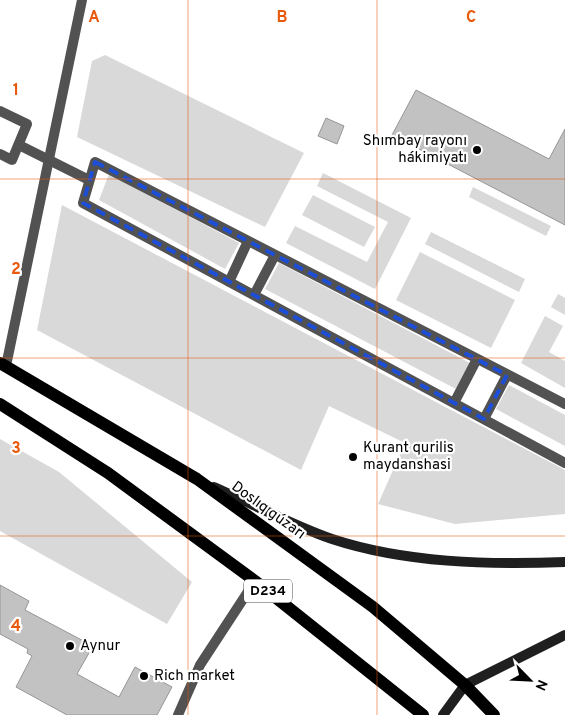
<svg xmlns="http://www.w3.org/2000/svg" width="565" height="715" font-family="Overpass,sans-serif">
  <style>
    .green { fill: #d9d9d9 }
    .building { fill: #c2c2c2; stroke: #969696 }
    .lines { fill: none; stroke-linecap: round; stroke-linejoin: round }
    .pedestrian { stroke: #525252; stroke-width: 10 }
    .minor { stroke: #525252; stroke-width: 10 }
    .secondary { stroke: #1f1f1f; stroke-width: 10 }
    .primary { stroke: #000; stroke-width: 12 }
    .marked { fill: none; stroke: #1d4ed8; stroke-width: 4; stroke-dasharray: 10 6; stroke-linejoin: round }
    .grid { fill: none; stroke: #e8590c; stroke-width: 1; stroke-opacity: 0.55 }
    .poi-dot { fill: #000; stroke: #fff; stroke-width: 2 }
    .labels { text-anchor: middle; dominant-baseline: central; stroke-width: 4.5; stroke-linejoin: round; paint-order: stroke }
    .shield { fill: #fff; stroke: #4c4c4c; stroke-width: 1 }
    .shield-label { font-size: 14px; font-weight: bold; fill: #000 }
    .poi-label { font-size: 15px; fill: #000; stroke: #fff; text-anchor: start }
    .street-label { font-size: 15px; fill: #000; stroke: #fff }
    .grid-label { font-size: 16px; text-anchor: middle; font-weight: bold; fill: #e8590c; stroke: #fff; stroke-width: 4.5; stroke-linejoin: round; paint-order: stroke }
  </style>
  <rect width="100%" height="100%" fill="#fff"/>
  <path class="green" d="M105,55L304,153L265,227L77,137L92,61Z
    M323,173L411,218L375,289L286,243L295,226L367,262L388,222L317,186Z
    M109,174L239,243L225,269L99,200Z
    M473,187L551,226L546,236L469,197Z
    M313,195L375,227L364,247L302,215Z
    M62,205L565,470V514L455,524L378,504L405,443L329,406L301,470L37,330Z
    M431,232L525,279L519,292L425,244Z
    M420,252L515,300L491,348L396,300Z
    M279,263L470,363L456,389L265,289Z
    M558,294L565,298V315L551,307Z
    M545,316L563,326L549,352L565,361V388L521,363Z
    M509,385L565,415V446L496,409Z
    M0,439L59,472L192,582L167,624L0,531Z"/>
  <path class="building" d="M416,90L549,159L565,129V225L392,135Z
    M326,118L344,126L337,144L318,136Z
    M0,585L29,601L25,610L93,646L77,674L119,697L135,667L172,687L157,715H67L16,687L32,656L27,653L28,649L0,634Z"/>
  <g class="lines">
    <path class="pedestrian" d="M0,111L27,124L12,160L0,154
      M19,145L89,180
      M229,282L248,241
      M254,295L275,255
      M454,403L477,359
      M565,404L95,162L83,203L565,463
      M484,419L507,375"/>
    <path class="minor" d="M6,366L82,0
      M178,715L200,665L255,581"/>
    <path class="secondary" d="M214,487C251,503 294,526 332,539C405,563 489,565 565,562
      M443,715L465,685L565,635"/>
    <path class="primary" d="M0,363L197,479L373,607L465,685L494,715
      M0,404L108,473L255,581L423,715"/>
  </g>
  <path class="marked" d="M95,162L507,375L484,419L83,203Z"/>
  <path class="grid" d="M188,0V715M377,0V715M0,179H565M0,358H565M0,536H565"/>
  <g class="poi-dot">
    <circle cx="477" cy="150" r="5"/>
    <circle cx="353" cy="457" r="5"/>
    <circle cx="70" cy="646" r="5"/>
    <circle cx="144" cy="676" r="5"/>
  </g>
  <g class="labels">
    <rect class="shield" x="244" y="579.5" width="48" height="23" rx="4"/>
    <g class="shield-label">
      <text x="268" y="591">D234</text>
    </g>
    <g class="poi-label">
      <text x="467" y="141" text-anchor="end">Shımbay rayonı<tspan x="467" dy="17">hákimiyatı</tspan></text>
      <text x="363" y="448">Kurant qurilis<tspan x="363" dy="17">maydanshasi</tspan></text>
      <text x="80" y="646">Aynur</text>
      <text x="154" y="676">Rich market</text>
    </g>
    <g class="street-label">
      <text transform="translate(268 511) rotate(36)">Doslıq gúzarı</text>
    </g>
  </g>
  <g class="grid-label">
    <text x="94" y="22">A</text>
    <text x="282" y="22">B</text>
    <text x="471" y="22">C</text>
    <text x="16" y="95">1</text>
    <text x="16" y="274">2</text>
    <text x="16" y="453">3</text>
    <text x="16" y="631">4</text>
  </g>
  <g transform="translate(530 680) rotate(114)" stroke="#ffffff" stroke-width="4" paint-order="stroke">
  <path d="M0-4L9 19L0 12L-9 19Z" fill="#000000"/>
  <text y="-8" font-size="14" font-weight="bold" text-anchor="middle" fill="#000000">N</text>
  </g>
</svg>
